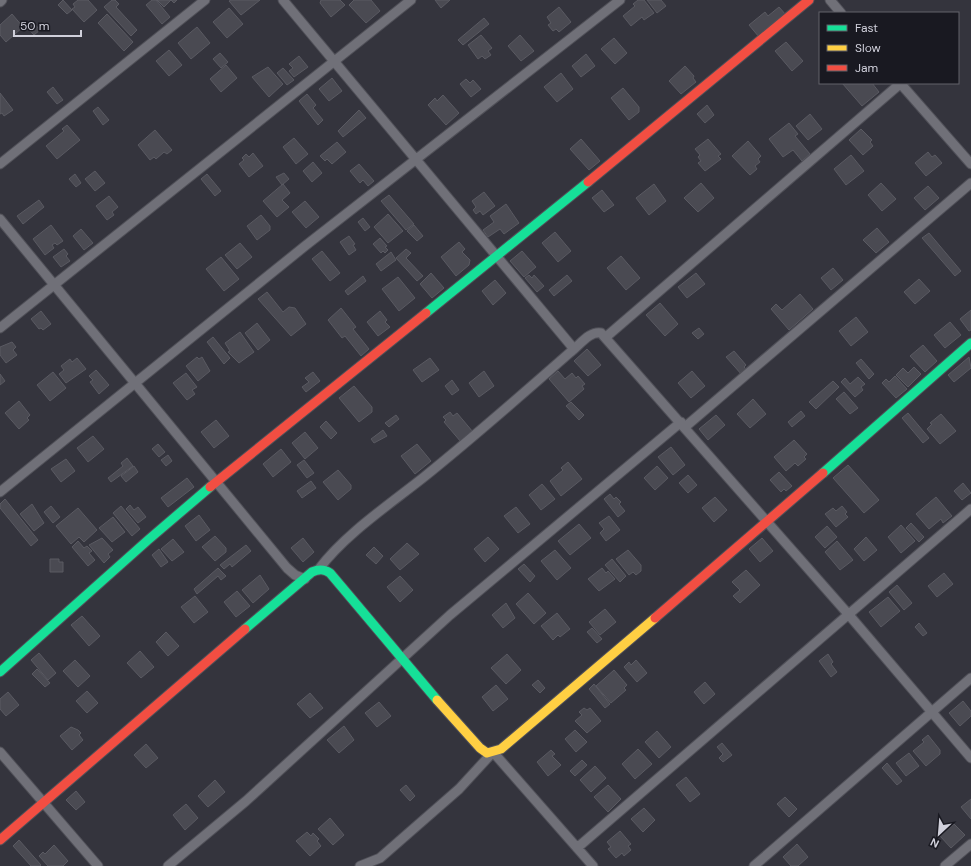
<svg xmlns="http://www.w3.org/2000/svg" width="971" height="866" font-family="'DM Sans',sans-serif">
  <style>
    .building { fill: #4a4a52; stroke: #5a5a62 }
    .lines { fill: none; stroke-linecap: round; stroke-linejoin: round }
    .street-casing { stroke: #505058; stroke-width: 11 }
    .fast-casing { stroke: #505058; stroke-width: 11 }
    .slow-casing { stroke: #505058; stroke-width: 11 }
    .jam-casing { stroke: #505058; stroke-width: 11 }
    .street { stroke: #707078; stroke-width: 9 }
    .fast { stroke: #16e098; stroke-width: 9 }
    .slow { stroke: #ffcf43; stroke-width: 9 }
    .jam { stroke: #f24e42; stroke-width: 9 }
  </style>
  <rect width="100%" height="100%" fill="#34343d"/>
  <path class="building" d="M63,0L72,10L67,14L58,5Z
    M78,0H88L97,10L84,22L72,9L75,7L73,4Z
    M112,0H115L119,4L116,7L137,30L131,36L104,7Z
    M152,0H156L170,17L162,24L146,5Z
    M157,0H177L174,3L171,0L164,7Z
    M231,0H260L241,15L229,1Z
    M321,0H340L345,5L331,17L320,3Z
    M354,0H371L380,11L366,23L349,5Z
    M435,0H450L441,8Z
    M638,0H644L654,13L644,20L642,17L631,26L623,16L635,6L633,4Z
    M647,0H661L666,6L657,13Z
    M559,7L571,22L559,32L556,29L553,31L548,25L551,23L547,17Z
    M779,7L786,15L759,37L749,25L765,12L768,16Z
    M229,8L243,24L227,38L213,22Z
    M12,14L23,27L6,42L0,35V25Z
    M107,14L133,42L124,51L98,23Z
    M484,18L489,24L463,45L458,40Z
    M32,21L40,30L34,35L26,26Z
    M197,27L210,43L191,59L178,43Z
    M481,35L492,48L488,51L491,55L485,59L482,56L478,59L468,45Z
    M520,35L534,51L521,61L508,46Z
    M614,38L627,53L615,64L601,49Z
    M786,42L803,61L792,71L775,51Z
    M169,50L182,65L169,76L156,61Z
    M220,53L228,62L221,68L213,59Z
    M586,54L595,66L581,77L572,66Z
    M299,56L308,67L294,77L289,71L293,68L289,64Z
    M226,65L237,78L221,92L210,79Z
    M685,66L694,76L693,78L696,82L681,94L669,81Z
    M268,67L283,84L269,97L252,77Z
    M283,68L294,80L287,85L277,73Z
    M561,73L573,89L557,102L544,87Z
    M332,78L342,91L329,101L319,89Z
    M466,79L470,83L473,80L481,89L471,97L460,84Z
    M842,83H872L879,92L862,106Z
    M53,87L63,100L57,104L47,92Z
    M623,88L639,107V112L629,120L611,98Z
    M0,93L13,110L4,116L2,113L0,114Z
    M307,94L316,105L313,108L323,120L318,125L299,101Z
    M443,95L459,113L446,125L428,105L435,98L437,101Z
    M707,105L714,115L705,123L697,114Z
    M98,107L109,120L103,125L93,111Z
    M359,110L366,118L343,137L338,131Z
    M810,114L822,129L808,140L796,126Z
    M789,123L798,134L795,136L810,154L802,161L793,150L783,157L769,139Z
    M67,125L80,140L57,159L46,146L64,131L62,129Z
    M861,129L872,140L870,142L873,146L863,155L849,140Z
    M155,130L172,150L167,154L164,152L156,159L154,157L150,160L138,145Z
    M294,138L308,154L296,164L283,147Z
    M581,139L600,161L589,170L570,149Z
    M708,139L721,154L718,156L721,159L705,171L698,163L701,161L698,157L700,155L695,149Z
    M748,141L761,156L758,159L760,162L755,166L757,169L750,175L732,156Z
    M337,142L346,152L332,164L327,159L325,161L320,156Z
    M928,152L932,157L935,155L942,163L926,176L915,163Z
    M253,153L263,166L249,177L239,164L244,160L242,158L246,154L249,157Z
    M851,155L864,171L846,185L834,169Z
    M313,162L322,173L312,182L303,171Z
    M359,164L374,181L368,186L363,180L360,183L350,171Z
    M95,171L105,183L95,191L85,179Z
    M284,173L289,179L282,185L276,177Z
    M75,174L81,183L76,187L69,179Z
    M207,174L221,191L215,196L201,179Z
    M701,183L714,198L698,212L684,198Z
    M881,183L896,199L882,211L868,195Z
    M283,184L290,193L282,200L289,207L277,217L263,201Z
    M654,184L666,201L649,215L636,198Z
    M928,186L939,198L925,210L914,198Z
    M602,190L614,205L604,212L592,198Z
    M484,192L495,206L483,215L480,211L476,214L473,210L476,207L472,201Z
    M389,195L414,224L406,230L381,201Z
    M109,196L118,207L112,212L114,215L107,220L96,206Z
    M39,200L44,207L23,224L17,216Z
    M305,201L319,217L306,228L292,212Z
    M506,204L519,223L504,234L500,229L488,237L483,230L494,222L490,216Z
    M388,214L403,231L388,243L374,227Z
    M261,215L270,226V230L257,240L247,226Z
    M363,218L370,227L365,231L358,222Z
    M51,225L63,241L57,245L55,243L52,245L54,248L45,255L33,239Z
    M414,225L423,236L417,241L407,231Z
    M877,228L889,242L876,253L863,240Z
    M81,229L93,243L84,250L73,236Z
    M555,232L571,251L558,262L542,243Z
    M929,233L961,271L955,276L922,238Z
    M349,236L355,244L353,245L356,250L349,255L340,242Z
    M380,238L387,246L385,247L388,250L385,253L383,251L381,253L373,244Z
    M459,242L465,249L462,252L470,260L469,265L456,276L441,257Z
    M240,243L252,257L237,269L225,255Z
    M64,249L68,254L66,256L70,261L61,267L53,257Z
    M406,249L411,253L406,258L423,276L417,281L396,258Z
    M322,251L340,273L330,281L312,259Z
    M522,251L536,267L524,277L510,261Z
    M391,252L396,260L381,271L376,264Z
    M621,256L640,278L626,290L607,268Z
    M221,257L239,279L224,291L206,269Z
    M833,268L843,280L831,290L821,278Z
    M431,273L444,288L432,298L420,284Z
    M696,273L705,284L687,298L678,287Z
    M529,275L532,278L534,275L544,286L537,292L525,278Z
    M567,275L572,281L554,296L549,290Z
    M363,276L366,281L348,295L345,291Z
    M398,277L415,298L399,311L382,289Z
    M919,279L930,291L915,304L904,292Z
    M495,280L506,293L493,305L482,291Z
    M267,292L283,312L289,307L295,308L306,324L291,336L258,299Z
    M800,294L813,309L789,330L771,309L776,304L782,310Z
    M660,303L678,324L665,336L646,315Z
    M341,308L356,327L353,329L369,349L361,356L345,336L342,338L328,320Z
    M971,310V330L969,331L960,319Z
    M41,311L51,324L43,330L41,328L39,329L31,319Z
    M380,311L387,320L385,322L390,327L378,336L367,322Z
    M856,317L868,332L851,346L839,331Z
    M950,322L961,335L945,348L934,335Z
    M257,323L270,340L258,350L245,333Z
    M699,328L704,334L698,339L692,333Z
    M240,332L254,352L239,363L228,352L230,351L225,343Z
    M213,337L230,358L224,364L207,342Z
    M12,342L16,347L13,350L17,355L6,363L0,355V347Z
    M923,345L937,361L925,372L910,356Z
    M587,349L601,365L588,376L574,361Z
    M734,351L746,365L744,367L747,370L742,375L726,357Z
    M197,357L199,359L202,357L210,371L198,381L186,366Z
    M969,357L971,368L954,382L948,375Z
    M77,358L86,369L66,383L59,374L64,370L61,366L70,359L72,362Z
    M430,358L439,370L422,382L413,370Z
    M861,359L874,374L869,379L856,363Z
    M914,367L921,374L908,387L896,375L903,368L908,373Z
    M96,370L109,385L99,394L90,382L93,380L89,376Z
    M484,371L494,386L479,397L469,383Z
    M558,371L565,379L572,373L576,378L578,376L585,384L582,386L584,389L569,402L549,379Z
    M692,371L705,386L691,398L678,383Z
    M53,372L66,388L50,401L37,385Z
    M313,372L320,381L306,392L302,387L309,382L305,378Z
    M186,373L197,387L192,390L195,394L187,400L173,383Z
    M0,374L5,381L0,385Z
    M895,376L907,389L896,398L882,383L886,379L889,382Z
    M858,377L865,384L861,387L863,390L855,397L841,382L845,378L850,384Z
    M452,380L459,390L452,395L445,386Z
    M833,381L839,387L816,409L809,402Z
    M354,386L372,407V412L359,422L339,398Z
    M844,392L858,408L850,414L836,399Z
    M753,399L766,414L750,428L737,414Z
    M19,401L30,415L27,418L29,420L19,429L5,413Z
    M571,402L584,415L579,420L566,406Z
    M801,411L805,416L792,427L788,422Z
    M450,412L453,416L457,413L473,432L461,442L444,422L446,420L443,417Z
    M908,413L929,438L923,443L902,418Z
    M941,414L956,431L940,444L927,429L932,424L930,423Z
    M396,415L399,419L389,427L385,423Z
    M716,415L725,425L708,440L699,429Z
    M216,420L229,436L214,448L201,432Z
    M326,421L337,433L331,439L320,427Z
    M383,430L387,436L374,443L371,439Z
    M305,432L318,448L305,459L292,443Z
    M93,436L104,449L88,462L77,448Z
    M794,440L807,454L804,457L806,459L798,466L795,463L786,471L774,457Z
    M158,444L165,452L159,457L152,449Z
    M417,444L431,461L415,474L401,456Z
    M671,447L685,465L673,475L658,457Z
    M281,449L291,462L273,477L263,464Z
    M168,455L172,461L166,466L161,460Z
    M127,458L133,466L111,482L108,478L123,466L121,463Z
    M66,459L75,471L61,482L51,469Z
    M304,460L314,473L307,478L297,465Z
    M568,462L582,479L561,496L550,481L563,470L561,468Z
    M848,465L879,500L864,513L833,478Z
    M134,466L138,472L126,482L121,476Z
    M657,466L668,478L655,490L644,478Z
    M338,470L351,485V489L338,500L323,482Z
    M779,472L792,486L786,491L784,489L781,492L770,480Z
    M688,475L697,485L688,493L679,483Z
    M187,478L194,487L168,507L161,498Z
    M311,481L316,488L302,498L297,491Z
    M963,483L971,493L962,500L954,491Z
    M542,484L555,499L541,510L529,495Z
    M610,494L614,499L616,497L621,502L619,504L625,511L618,517L604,499Z
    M715,497L727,510L714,522L702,508Z
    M936,497L952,516L943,523L941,519L929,529L916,514Z
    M5,499L38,540L31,546L0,508V504Z
    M32,504L44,523L34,531L20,514Z
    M130,505L134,510L138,507L146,517L138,523L126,509Z
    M51,506L60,517L53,523L44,512Z
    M121,506L140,529L132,536L113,513Z
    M842,506L847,512L845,514L848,517L836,527L825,514L833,508L836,511Z
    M516,507L530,524L518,533L504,516Z
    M78,508L97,530L84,542L79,537L71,544L56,526Z
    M199,515L210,530L196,541L185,526Z
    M609,516L620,530L606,541L600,533L604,529L599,523Z
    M113,517L125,532L112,542L99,528Z
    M911,523L924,537L919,542L906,528Z
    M579,524L591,538L570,555L558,541Z
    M901,525L915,541L901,553L888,537Z
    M827,526L837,537L825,548L815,537Z
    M215,536L226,548V552L215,561L202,547Z
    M488,537L499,549L485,562L474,549Z
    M866,537L877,550L864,561L854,549Z
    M102,538L113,550L108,554L110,557L104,563L89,545Z
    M303,538L314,552L303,562L291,548Z
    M762,538L773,551L760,562L749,549Z
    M173,539L184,552L172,561L161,549Z
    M78,541L84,548L87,546L92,551L89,553L95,560L88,566L72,547Z
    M837,541L853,560L840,570L825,552Z
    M407,543L419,554L400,570L390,559Z
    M246,545L251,551L232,567L230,564L224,569L220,565Z
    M374,547L383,556L376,564L366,555Z
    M159,549L168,562L161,567L152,555Z
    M555,550L571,568L557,580L541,561Z
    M628,550L641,565V571L636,575L633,572L629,575L616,559Z
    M50,559H59V562H63V572H50Z
    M612,559L626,576L620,582L605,565Z
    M524,564L535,576L530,582L518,569Z
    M218,568L226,576L221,580L218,576L197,594L194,589Z
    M602,568L606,573L608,571L615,579L599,591L588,579Z
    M746,570L760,585L740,603L733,596L740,590L732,582Z
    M944,573L953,584L937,597L928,586Z
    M260,575L269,589L253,603L242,590Z
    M400,576L413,590L400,602L387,587Z
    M897,585L912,603L904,610L889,592Z
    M237,591L250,606L236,617L224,602Z
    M528,593L546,613L534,624L516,604Z
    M195,596L208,612L194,623L181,607Z
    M888,597L900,611L881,627L869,612Z
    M506,603L515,618L503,628L492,615Z
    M605,609L616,622L600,635L589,622Z
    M557,613L570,629L560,637L558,635L553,640L541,626Z
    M82,616L100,636L89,646L71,625Z
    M919,623L927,633L923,636L915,627Z
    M592,628L602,639L597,643L587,632Z
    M166,632L179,646L168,656L156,642Z
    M140,651L154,667L141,678L127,663Z
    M39,653L56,673L48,680L31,660Z
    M507,654L521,670L506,684L491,668Z
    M828,654L833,662L831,664L837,672L831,677L819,661Z
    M75,660L90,676L78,687L63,671Z
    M636,660L647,673L637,682L624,667L629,662L631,665Z
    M37,669L50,683L45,687L32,674Z
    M614,670L627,685L624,688L626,690L611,703L596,686Z
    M538,680L545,688L540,693L532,685Z
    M705,682L715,694L704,704L694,692Z
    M594,684L610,704L605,708L589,689Z
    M496,685L508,699L493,711L482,697Z
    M87,691L98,703L87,713L76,701Z
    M8,692L19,705L6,716L0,709V699Z
    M310,693L323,708L310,718L297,704Z
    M963,701L971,711V716L960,726L949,713Z
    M379,702L391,716L377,727L365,713Z
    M584,708L587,710L590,708L601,721L587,733L575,721L582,715L579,712Z
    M344,726L354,740L339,753L327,740Z
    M71,727L78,730L81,733L79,735L83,740L72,750L60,736Z
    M575,730L587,742L576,752L565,739Z
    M657,731L671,747L659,758L645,742Z
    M928,735L940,750V754L926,766L913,751L924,742L922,740Z
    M722,743L732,755L723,762L719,758L723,754L717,747Z
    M146,744L158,758L146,768L134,755Z
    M638,749L652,764L635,779L622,764Z
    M551,750L555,754L552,756L561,765L548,776L537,762Z
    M909,753L919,766L906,776L896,763Z
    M582,760L587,765L575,776L570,771Z
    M887,763L902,781L897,785L882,768Z
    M595,766L606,778L591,792L580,780Z
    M686,777L700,794L690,802L676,785Z
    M215,780L225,792L208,807L198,796Z
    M406,785L415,796L410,801L400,790Z
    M608,785L621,799L608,812L594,797Z
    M76,791L85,802L76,810L66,800Z
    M785,797L797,809L789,817L777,804Z
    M971,799V819L961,807Z
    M186,804L198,818L185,830L173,815Z
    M644,808L655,820L643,832L631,819Z
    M330,818L344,835L333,845L318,829Z
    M954,824L965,835L951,848L940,836Z
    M620,831L631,844L628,846L631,850L624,856L622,853L616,858L608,849L611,847L607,842Z
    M307,832L311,836L313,833L319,839L317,841L321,846L310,856L296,841Z
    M19,840L41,865L40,866H31L13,846Z
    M797,844L808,857L798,866H791L783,857Z
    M54,845L68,861L63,866H48L39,856L43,852L45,854Z"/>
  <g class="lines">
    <defs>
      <path id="street" d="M283,0L574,349
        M830,0L841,13
        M0,2L2,0
        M900,83L971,164
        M0,164L205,0
        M0,219L287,568L295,575L305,579
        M0,328L411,0
        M606,337L901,83
        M685,427L971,183
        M0,492L305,246L620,0
        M319,569C344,535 390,504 424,477C475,436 525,392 574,349C582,342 591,331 601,333L849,615L971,758
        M0,752L98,866
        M577,848L971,509
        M168,866L246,801L450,615L681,422
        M360,866L380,858L459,789L493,752L593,866
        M754,866L971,678
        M945,866L971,844"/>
      <path id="fast" d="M426,313L588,182
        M823,473L971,343
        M245,629L312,572C319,569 324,569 330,573L437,700
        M0,672L148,540L210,487"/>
      <path id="slow" d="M437,700L480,748L487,753L501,749L655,618"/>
      <path id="jam" d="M588,182L809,0
        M210,487L426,313
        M655,618L823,473
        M0,840L245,629"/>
    </defs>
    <use href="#street" class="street-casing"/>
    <use href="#fast" class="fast-casing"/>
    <use href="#slow" class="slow-casing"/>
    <use href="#jam" class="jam-casing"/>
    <use href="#street" class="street"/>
    <use href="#fast" class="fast"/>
    <use href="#slow" class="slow"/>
    <use href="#jam" class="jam"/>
  </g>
  <rect x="819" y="12" width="140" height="72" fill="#191921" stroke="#62626b"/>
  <rect x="827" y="25" width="20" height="6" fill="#16e098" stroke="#62626b"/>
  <text x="855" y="32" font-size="12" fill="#d0d0db">Fast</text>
  <rect x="827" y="45" width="20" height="6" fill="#ffcf43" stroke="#62626b"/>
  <text x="855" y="52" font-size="12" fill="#d0d0db">Slow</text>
  <rect x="827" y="65" width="20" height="6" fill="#f24e42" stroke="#62626b"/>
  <text x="855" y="72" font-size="12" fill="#d0d0db">Jam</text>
  <g transform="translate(939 834) rotate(206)" stroke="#191921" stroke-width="3" paint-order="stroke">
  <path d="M0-3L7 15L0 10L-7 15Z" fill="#d0d0db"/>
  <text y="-6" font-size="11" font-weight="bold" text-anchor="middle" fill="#d0d0db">N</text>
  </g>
  <path d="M14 30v6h67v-6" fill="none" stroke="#d0d0db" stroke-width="2"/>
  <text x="20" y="30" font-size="12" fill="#d0d0db" stroke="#191921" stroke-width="3" paint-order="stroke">50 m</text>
</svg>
